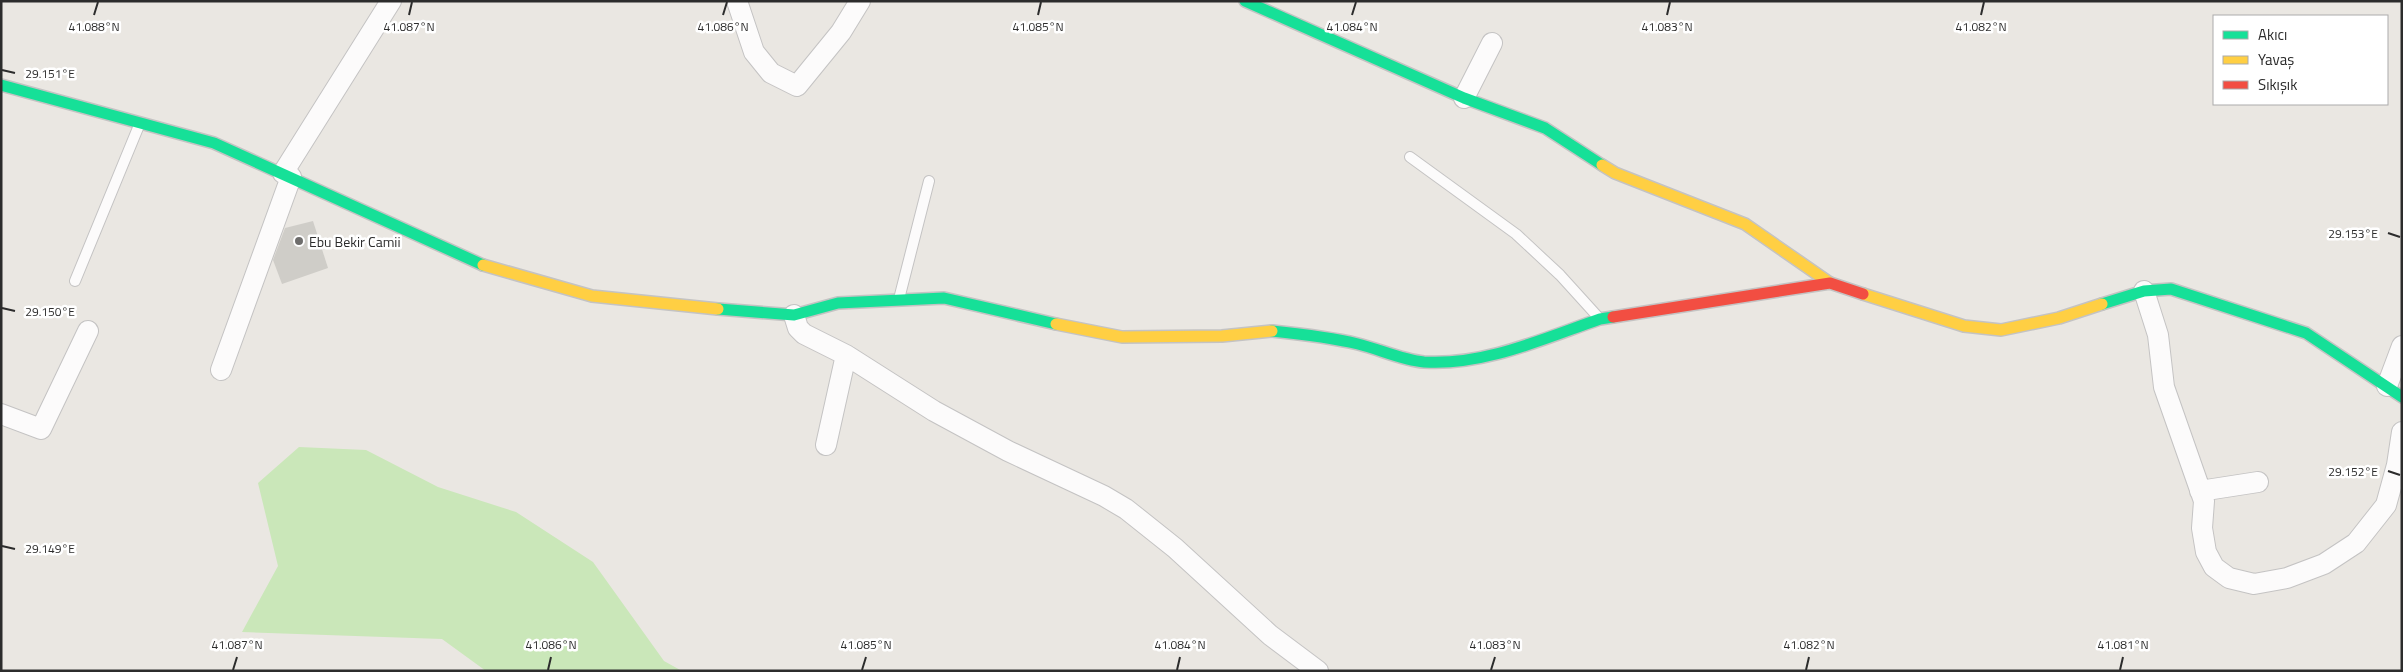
<svg xmlns="http://www.w3.org/2000/svg" width="2403" height="672" font-family="'Titillium Web',sans-serif">
  <style>
    .green { fill: #cae7b9 }
    .building { fill: #cfcdc8 }
    .lines { fill: none; stroke-linecap: round; stroke-linejoin: round }
    .lane-casing { stroke: #c4c3c3; stroke-width: 12 }
    .street-casing { stroke: #c4c3c3; stroke-width: 22 }
    .fast-casing { stroke: #c4c3c3; stroke-width: 14 }
    .slow-casing { stroke: #c4c3c3; stroke-width: 14 }
    .jam-casing { stroke: #c4c3c3; stroke-width: 14 }
    .lane { stroke: #fcfbfb; stroke-width: 10 }
    .street { stroke: #fcfbfb; stroke-width: 20 }
    .fast { stroke: #16e098; stroke-width: 11 }
    .slow { stroke: #ffcf43; stroke-width: 11 }
    .jam { stroke: #f24e42; stroke-width: 11 }
    .ticks { fill: none; stroke: #2c2c2c; stroke-width: 2 }
    .poi-dot { fill: #6e6d6c; stroke: #fff; stroke-width: 2 }
    .labels { text-anchor: middle; dominant-baseline: central; stroke-width: 5; stroke-linejoin: round; paint-order: stroke }
    .poi-label { font-size: 14px; fill: #2c2c2c; stroke: #fff; text-anchor: start }
    .ticks-label { font-size: 12px; text-anchor: middle; fill: #2c2c2c; stroke: #fff; stroke-width: 5; stroke-linejoin: round; paint-order: stroke }
  </style>
  <rect width="100%" height="100%" fill="#eae7e2"/>
  <path class="green" d="M299,447L366,450L438,487L516,512L593,562L664,661L682,671H486L442,639L242,632L278,566L258,483Z"/>
  <path class="building" d="M313,221L328,268L282,284L273,260L285,228Z"/>
  <g class="lines">
    <defs>
      <path id="lane" d="M1410,157L1516,234L1560,275L1599,318
        M75,281L140,123
        M899,299L929,181"/>
      <path id="street" d="M737,1L754,52L771,73L797,86L841,32L860,1
        M1464,98L1492,43
        M283,173L391,1
        M2144,291L2158,335L2164,387L2204,501L2202,528L2206,552L2214,567L2229,578L2254,584L2287,578L2324,564L2356,543L2386,505L2397,465L2402,432
        M794,315L798,328L804,334L846,355L934,411L1008,451L1104,496L1126,509L1175,548L1270,635L1318,671
        M221,370L291,177
        M2387,386L2402,346
        M1,414L41,429L88,331
        M826,445L846,355
        M2200,491L2258,482"/>
      <path id="fast" d="M1245,1L1464,98L1545,128L1602,165
        M1,85L214,143L483,265
        M2102,304L2144,291L2171,289L2306,333L2402,397
        M718,309L794,315L838,303L944,298L1056,324
        M1272,331C1301,334 1329,337 1358,344C1379,349 1402,360 1424,362C1484,366 1545,338 1600,319L1613,317"/>
      <path id="slow" d="M1602,165L1615,173L1745,224L1830,283
        M483,265L592,296L718,309
        M1863,294L1964,326L2001,330L2059,318L2102,304
        M1056,324L1122,337L1222,336L1272,331"/>
      <path id="jam" d="M1613,317L1830,283L1863,294"/>
    </defs>
    <use href="#lane" class="lane-casing"/>
    <use href="#street" class="street-casing"/>
    <use href="#fast" class="fast-casing"/>
    <use href="#slow" class="slow-casing"/>
    <use href="#jam" class="jam-casing"/>
    <use href="#lane" class="lane"/>
    <use href="#street" class="street"/>
    <use href="#fast" class="fast"/>
    <use href="#slow" class="slow"/>
    <use href="#jam" class="jam"/>
  </g>
  <path class="ticks" d="M94,15L98,2M409,15L412,2M723,15L727,2M1038,15L1041,2M1352,15L1356,2M1667,15L1670,2M1981,15L1984,2M2,70L15,73M2388,233L2400,237M2,308L15,311M2388,471L2400,475M2,546L15,549M233,670L237,657M548,670L551,657M862,670L866,657M1177,670L1180,657M1491,670L1495,657M1806,670L1809,657M2120,670L2123,657"/>
  <circle class="poi-dot" cx="299" cy="241" r="5"/>
  <g class="labels">
    <g class="poi-label">
      <text x="309" y="241">Ebu Bekir Camii</text>
    </g>
  </g>
  <g class="ticks-label">
    <text x="94" y="31">41.088°N</text>
    <text x="409" y="31">41.087°N</text>
    <text x="723" y="31">41.086°N</text>
    <text x="1038" y="31">41.085°N</text>
    <text x="1352" y="31">41.084°N</text>
    <text x="1667" y="31">41.083°N</text>
    <text x="1981" y="31">41.082°N</text>
    <text x="50" y="78">29.151°E</text>
    <text x="2353" y="238">29.153°E</text>
    <text x="50" y="316">29.150°E</text>
    <text x="2353" y="476">29.152°E</text>
    <text x="50" y="553">29.149°E</text>
    <text x="237" y="649">41.087°N</text>
    <text x="551" y="649">41.086°N</text>
    <text x="866" y="649">41.085°N</text>
    <text x="1180" y="649">41.084°N</text>
    <text x="1495" y="649">41.083°N</text>
    <text x="1809" y="649">41.082°N</text>
    <text x="2123" y="649">41.081°N</text>
  </g>
  <rect width="2403" height="672" fill="none" stroke="#2c2c2c" stroke-width="5"/>
  <rect x="2213" y="15" width="175" height="90" fill="#ffffff" stroke="#ababab"/>
  <rect x="2223" y="31" width="25" height="8" fill="#16e098" stroke="#ababab"/>
  <text x="2258" y="40" font-size="15" fill="#2c2c2c">Akıcı</text>
  <rect x="2223" y="56" width="25" height="8" fill="#ffcf43" stroke="#ababab"/>
  <text x="2258" y="65" font-size="15" fill="#2c2c2c">Yavaş</text>
  <rect x="2223" y="81" width="25" height="8" fill="#f24e42" stroke="#ababab"/>
  <text x="2258" y="90" font-size="15" fill="#2c2c2c">Sıkışık</text>
</svg>
